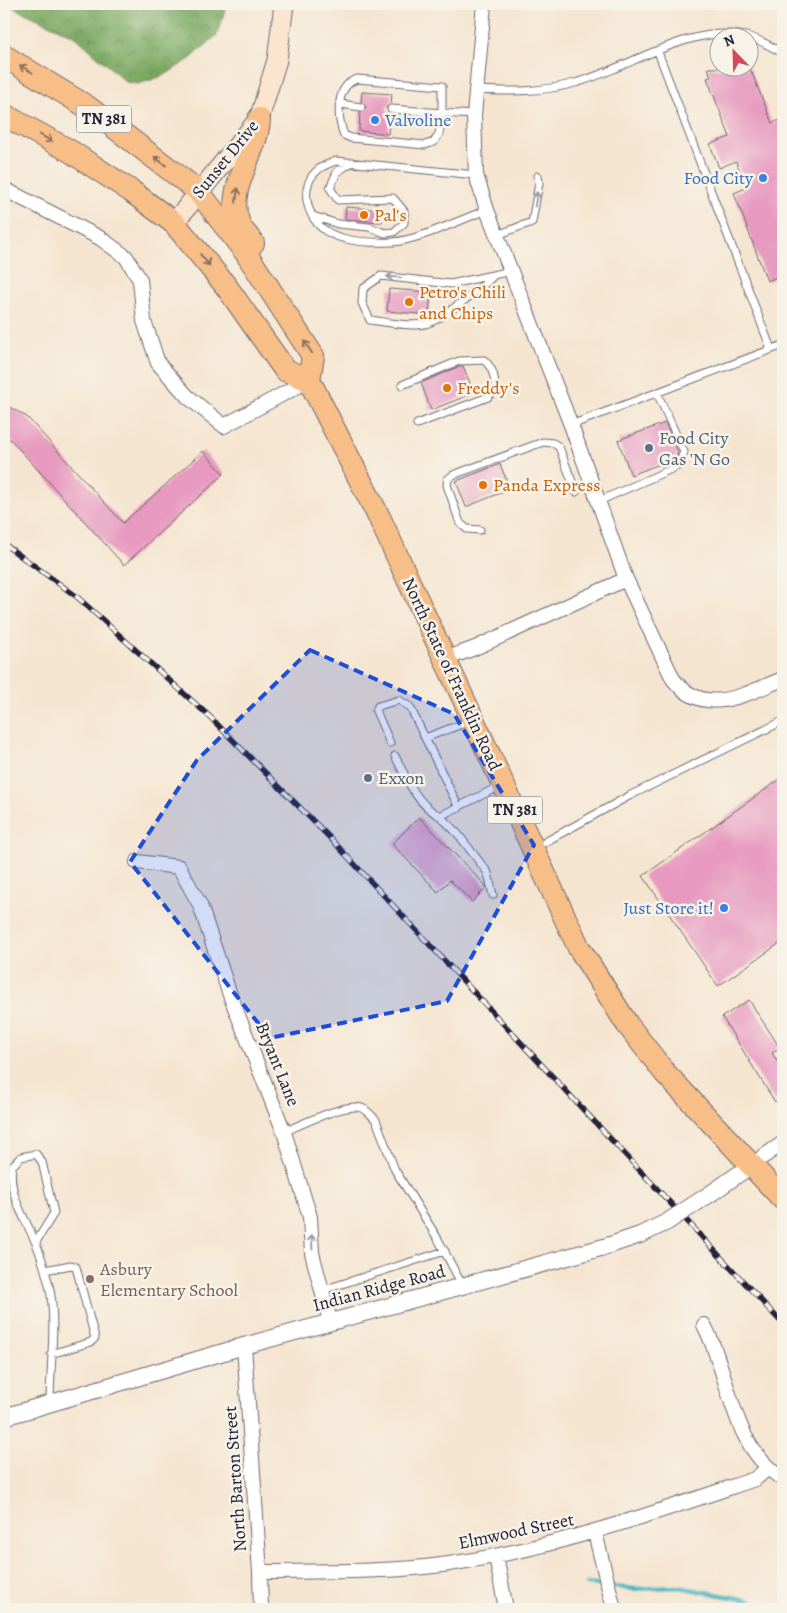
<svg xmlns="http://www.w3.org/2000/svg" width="787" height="1613" font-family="Alegreya,serif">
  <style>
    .forest { fill: url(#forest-crowns); stroke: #4e664e }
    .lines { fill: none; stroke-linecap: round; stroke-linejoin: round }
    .stream { stroke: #48b7c2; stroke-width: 4.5 }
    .building { fill: #e799bf }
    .service-casing { stroke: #6c666f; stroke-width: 9 }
    .minor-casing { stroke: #6c666f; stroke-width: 16 }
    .tertiary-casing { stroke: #6c666f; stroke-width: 18 }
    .secondary-casing { stroke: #6c666f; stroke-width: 21 }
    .trunk-casing { stroke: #6c666f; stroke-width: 24 }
    .service { stroke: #fff; stroke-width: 7 }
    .minor { stroke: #fff; stroke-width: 14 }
    .tertiary { stroke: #fff; stroke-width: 16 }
    .secondary { stroke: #fce5cf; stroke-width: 19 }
    .trunk { stroke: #f7be87; stroke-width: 22 }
    .rail-casing { stroke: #22223b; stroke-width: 5.5 }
    .rail { stroke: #f7f3e8; stroke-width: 4; stroke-dasharray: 11; stroke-linecap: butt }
    .tertiary-bridge-casing { stroke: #6c666f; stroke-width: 18; stroke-linecap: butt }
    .tertiary-bridge { stroke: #fff; stroke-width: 16 }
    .oneway { stroke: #8c7061 }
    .oneway2 { stroke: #9c9ca7 }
    .marked { fill: #1d4ed8; fill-opacity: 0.2; stroke: #1d4ed8; stroke-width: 4; stroke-dasharray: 10 6; stroke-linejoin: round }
    .shop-dot { fill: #3f7fe0; stroke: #f7f3e8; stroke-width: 2 }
    .food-dot { fill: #e8710a; stroke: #f7f3e8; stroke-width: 2 }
    .service-dot { fill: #5c6f8a; stroke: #f7f3e8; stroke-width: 2 }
    .education-dot { fill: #8d6e63; stroke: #f7f3e8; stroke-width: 2 }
    .labels { text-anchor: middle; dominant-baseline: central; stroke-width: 5; stroke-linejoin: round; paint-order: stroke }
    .shield { fill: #f7f3e8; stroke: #62616f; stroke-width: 1 }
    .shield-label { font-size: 16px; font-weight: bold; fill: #22223b }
    .shop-label { font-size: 18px; fill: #366cbe; stroke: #f7f3e8; text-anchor: end }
    .street-label { font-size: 18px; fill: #22223b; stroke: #f7f3e8 }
    .food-label { font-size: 18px; fill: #c56008; stroke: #f7f3e8; text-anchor: start }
    .service-label { font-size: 18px; fill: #4e5e75; stroke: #f7f3e8; text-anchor: start }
    .education-label { font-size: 18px; fill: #785e54; stroke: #f7f3e8; text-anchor: start }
  </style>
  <defs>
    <pattern id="forest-crowns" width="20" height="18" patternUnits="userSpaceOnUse" patternTransform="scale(1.25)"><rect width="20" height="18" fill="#7aa962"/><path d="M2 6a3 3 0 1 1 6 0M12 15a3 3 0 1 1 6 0" fill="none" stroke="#648952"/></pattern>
  </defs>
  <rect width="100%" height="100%" fill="#f7f3e8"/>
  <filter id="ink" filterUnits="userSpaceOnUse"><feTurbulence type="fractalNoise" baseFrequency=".02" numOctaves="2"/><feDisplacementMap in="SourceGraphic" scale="10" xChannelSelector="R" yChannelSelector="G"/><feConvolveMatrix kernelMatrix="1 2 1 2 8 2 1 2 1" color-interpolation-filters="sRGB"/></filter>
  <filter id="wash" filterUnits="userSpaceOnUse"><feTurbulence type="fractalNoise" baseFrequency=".0096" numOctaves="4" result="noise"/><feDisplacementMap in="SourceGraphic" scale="20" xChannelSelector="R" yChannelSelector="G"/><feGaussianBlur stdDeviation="1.12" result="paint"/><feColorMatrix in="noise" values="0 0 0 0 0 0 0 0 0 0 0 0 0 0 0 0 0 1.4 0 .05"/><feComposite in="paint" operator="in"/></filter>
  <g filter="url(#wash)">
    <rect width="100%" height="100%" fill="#f5e5d0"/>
    <path class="forest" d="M6,4H227L217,35L190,59L163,76L138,84L126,82L76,37Z"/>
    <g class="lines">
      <path class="stream" d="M587,1584L634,1589L678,1587L748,1600L772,1609"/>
    </g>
    <g id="blocks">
      <path class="building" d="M708,68H750L772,123L783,119V275L767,281L734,193L746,188L736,161L719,168L710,144L730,137L707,78L711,77Z
        M362,92L392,94L391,104L386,108L390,114L388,134L359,131L360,112L366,107L361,102Z
        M346,207L383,210L382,222L345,219Z
        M389,289L431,292L429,315L387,311Z
        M460,366H463L474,393L431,410L421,383Z
        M4,404L27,417L123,523L203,451L224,474L124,565L11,440L4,436Z
        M665,423L678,452L676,458L631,475L618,440Z
        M500,464L510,489L466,507L456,481Z
        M783,777V941L718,986L643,876Z
        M419,817L485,885L486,888L472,902L450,880L438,892L392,844Z
        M749,1000L780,1048L772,1053L783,1070V1096L775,1102L722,1017Z"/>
    </g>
  </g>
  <g filter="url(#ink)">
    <use href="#blocks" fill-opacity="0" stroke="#6c666f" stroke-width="1"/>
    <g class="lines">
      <defs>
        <path id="service" d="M658,52L771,349
          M478,90C512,92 542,92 575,83C630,68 692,22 749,37C761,40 773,48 783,53
          M341,104L361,107
          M391,109L442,113L439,134L434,142L425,145L351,138L344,135C337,117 335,86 357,79L442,86V113L474,115
          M476,175L336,161C331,163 324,165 319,169C298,185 306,218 326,231C343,242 373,243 393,242C422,239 459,220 487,210
          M313,216L338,224L369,227L385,233L394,232L404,223V211L393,198L338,200L330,188L337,172L352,162
          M497,235L532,222L539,183L538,176
          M494,275C483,287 440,321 425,324C408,327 387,322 370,320L362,303L363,289L381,276L451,284L511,271
          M402,385L459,361L484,360C493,368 495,377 495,389L488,397L417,424
          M571,425L783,345
          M597,502L678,466L684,452L657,393
          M480,530L467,529L460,523L447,485L448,479L453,475L543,442L553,443L559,447L576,492
          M425,738L459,808
          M390,743L376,711L378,706L399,700L410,707L425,738L470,721
          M395,756C407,779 416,804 440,816L500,786
          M440,816L458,834L488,873L493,895
          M536,847L629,796L783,721
          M284,1132C299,1125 341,1106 356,1107C365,1107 370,1114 376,1120L395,1170L438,1239L462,1285
          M36,1242L54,1213L42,1162L36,1154L21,1157L12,1166C8,1194 24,1216 35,1241C41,1254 45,1270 49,1285C57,1317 50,1368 50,1403
          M45,1270L71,1265L76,1267L95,1338L91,1342L51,1354
          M323,1290L445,1251"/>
        <path id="minor" d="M484,4L474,115L476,175L487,210L571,425L626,579L673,679C704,719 745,694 783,679
          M4,189L100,238L126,257L140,280L144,321L158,363L187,396L224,426L309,380
          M445,659L475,648L626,579
          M137,862L179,867L200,905L230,995L284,1132L310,1217L312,1253L330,1321
          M750,1166L783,1143
          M704,1325C731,1376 730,1446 783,1479
          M244,1346L260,1572L261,1609
          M595,1533L614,1609
          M496,1556L506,1609
          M260,1572C323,1571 387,1573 449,1564C556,1548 654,1513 755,1479L767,1469"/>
        <path id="tertiary" d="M713,1192L750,1166
          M4,1417L244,1346L604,1247L640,1235L667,1222"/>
        <path id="secondary" d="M174,223L259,119L277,60L284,4"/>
        <path id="trunk" d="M4,56L89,108L198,191L246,253L313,356L309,380L379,517L579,948L627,1024L665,1073L783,1199
          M4,115L70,151L131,191L174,223L226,286L285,370L309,380
          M253,243C249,237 242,231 239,224C224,189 258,153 259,119"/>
      </defs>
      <use href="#service" class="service-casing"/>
      <use href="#minor" class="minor-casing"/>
      <use href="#tertiary" class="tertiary-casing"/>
      <use href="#secondary" class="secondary-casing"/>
      <use href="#trunk" class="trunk-casing"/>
      <use href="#service" class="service"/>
      <use href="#minor" class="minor"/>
      <use href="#tertiary" class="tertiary"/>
      <use href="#secondary" class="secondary"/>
      <use href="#trunk" class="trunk"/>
      <defs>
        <path id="rail" d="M4,544L76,596L210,717L333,841L783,1324"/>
      </defs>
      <use href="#rail" class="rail-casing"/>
      <use href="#rail" class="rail"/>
      <defs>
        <path id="tertiary-bridge" d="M667,1222L713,1192"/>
      </defs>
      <use href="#tertiary-bridge" class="tertiary-bridge-casing"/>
      <use href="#tertiary-bridge" class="tertiary-bridge"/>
    </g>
    <defs><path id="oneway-shaft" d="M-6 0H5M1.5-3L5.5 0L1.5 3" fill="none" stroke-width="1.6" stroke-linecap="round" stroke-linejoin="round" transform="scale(1.25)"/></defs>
    <g class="oneway">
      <use href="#oneway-shaft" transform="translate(26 69) rotate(-150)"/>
      <use href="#oneway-shaft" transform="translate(46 138) rotate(29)"/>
      <use href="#oneway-shaft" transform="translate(160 161) rotate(-142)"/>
      <use href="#oneway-shaft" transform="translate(237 195) rotate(-82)"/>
      <use href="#oneway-shaft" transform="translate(205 260) rotate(50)"/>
      <use href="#oneway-shaft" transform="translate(308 347) rotate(-123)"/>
    </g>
    <g class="oneway2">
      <use href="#oneway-shaft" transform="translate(536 199) rotate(-81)"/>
      <use href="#oneway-shaft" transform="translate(394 277) rotate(-175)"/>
      <use href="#oneway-shaft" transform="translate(312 1242) rotate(-93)"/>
    </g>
  </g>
  <path class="marked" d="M310,650L454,714L534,845L447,1001L270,1038L130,862L197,760Z"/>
  <g class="shop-dot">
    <circle cx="375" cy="120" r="5"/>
    <circle cx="763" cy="178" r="5"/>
    <circle cx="724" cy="908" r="5"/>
  </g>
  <g class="food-dot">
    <circle cx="364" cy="215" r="5"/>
    <circle cx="409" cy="302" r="5"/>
    <circle cx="447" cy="388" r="5"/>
    <circle cx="483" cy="485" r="5"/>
  </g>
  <g class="service-dot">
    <circle cx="649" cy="448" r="5"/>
    <circle cx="368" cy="778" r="5"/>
  </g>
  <circle class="education-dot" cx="90" cy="1279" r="5"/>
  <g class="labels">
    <g class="shield">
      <rect x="76.5" y="105.5" width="55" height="27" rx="4"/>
      <rect x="487.5" y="796.5" width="55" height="27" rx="4"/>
    </g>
    <g class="shield-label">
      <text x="104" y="119">TN 381</text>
      <text x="515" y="810">TN 381</text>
    </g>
    <g class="shop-label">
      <text x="385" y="120" text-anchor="start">Valvoline</text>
      <text x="753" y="178">Food City</text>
      <text x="714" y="908">Just Store it!</text>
    </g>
    <g class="street-label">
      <text transform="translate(225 159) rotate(-51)">Sunset Drive</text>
      <text transform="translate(452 674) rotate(65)">North State of Franklin Road</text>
      <text transform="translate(278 1064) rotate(68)">Bryant Lane</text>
      <text transform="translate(379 1288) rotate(-15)">Indian Ridge Road</text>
      <text transform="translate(235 1479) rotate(-94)">North Barton Street</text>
      <text transform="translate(516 1531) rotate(-12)">Elmwood Street</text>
    </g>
    <g class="food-label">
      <text x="374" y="215">Pal's</text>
      <text x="419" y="292">Petro's Chili<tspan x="419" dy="21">and Chips</tspan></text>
      <text x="457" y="388">Freddy's</text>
      <text x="493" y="485">Panda Express</text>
    </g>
    <g class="service-label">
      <text x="659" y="438">Food City<tspan x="659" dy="21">Gas 'N Go</tspan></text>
      <text x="378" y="778">Exxon</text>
    </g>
    <g class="education-label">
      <text x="100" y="1269">Asbury<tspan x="100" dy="21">Elementary School</tspan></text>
    </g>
  </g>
  <rect width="787" height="1613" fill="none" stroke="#f7f3e8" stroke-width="20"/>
  <g transform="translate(734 52) rotate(337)"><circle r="24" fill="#f7f3e8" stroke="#a29fa3"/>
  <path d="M0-4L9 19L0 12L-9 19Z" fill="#d1495b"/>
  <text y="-8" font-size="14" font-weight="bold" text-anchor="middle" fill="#22223b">N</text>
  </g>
</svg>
